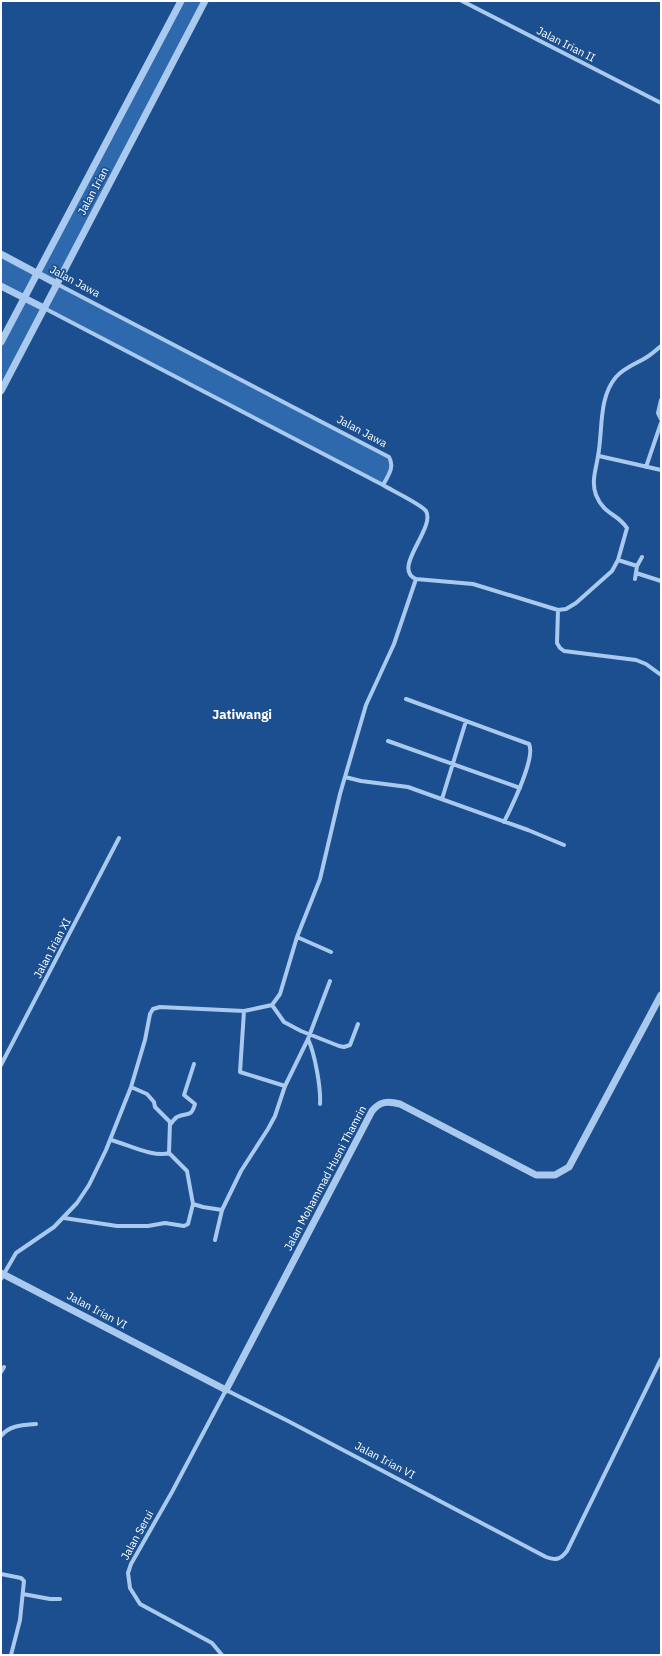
<svg xmlns="http://www.w3.org/2000/svg" width="662" height="1656" font-family="'IBM Plex Sans',sans-serif">
  <style>
    .green { fill: #2e69ad; fill-rule: evenodd }
    .lines { fill: none; stroke-linecap: round; stroke-linejoin: round }
    .minor { stroke: #a9c9ee; stroke-width: 4 }
    .tertiary { stroke: #a9c9ee; stroke-width: 7 }
    .labels { text-anchor: middle; dominant-baseline: central; stroke-width: 3.5; stroke-linejoin: round; paint-order: stroke }
    .street-label { font-size: 11px; fill: #fff; stroke: #1b4f8f }
    .quarter-label { font-size: 13px; font-weight: bold; fill: #fff; stroke: #1b4f8f }
  </style>
  <rect width="100%" height="100%" fill="#1b4f8f"/>
  <path class="green" d="M181,1H205L57,284L389,457L392,462L383,485L45,308L1,391V341L24,298L1,286V254L37,273ZM38,274L57,284L44,308L24,298Z"/>
  <g class="lines">
    <path class="minor" d="M462,1L661,103
      M57,284L389,457C395,467 388,476 383,485
      M661,400L658,413L661,419
      M599,456L661,470
      M646,467L661,423
      M618,560L637,566L642,557
      M636,573L661,581
      M416,579L473,584L558,610L566,609L576,603L612,571L618,560L627,528C617,513 604,515 596,495C591,481 596,470 598,456C603,431 598,398 616,377C625,367 636,364 647,357C652,354 656,350 661,346
      M635,579L637,566
      M558,610L557,643L560,648L564,651L636,660L646,664L661,675
      M406,699L529,744C536,757 511,808 504,822
      M388,741L520,788
      M345,777L361,781L408,787L528,830L564,845
      M442,799L466,721
      M297,937L331,952
      M272,1005L284,1022L301,1031L339,1046L344,1047L350,1045L358,1024
      M244,1011L240,1072L285,1086
      M308,1039C315,1054 321,1088 320,1104
      M1,1065L119,838
      M131,1087L147,1094L154,1102L155,1107L170,1122L169,1153L187,1171L193,1204
      M170,1125C172,1122 174,1119 177,1117C188,1112 191,1118 195,1104L184,1095L194,1064
      M111,1140C127,1144 154,1158 169,1153
      M64,1218L117,1226H148L165,1223L184,1226L188,1224L193,1204L203,1207L222,1210L241,1171L268,1129L275,1116L285,1086L308,1039L330,981
      M215,1240L222,1210
      M1,1279L16,1253L54,1227L77,1203L89,1185L106,1150L131,1087L145,1040L150,1014L153,1009L160,1007L244,1011L272,1005L280,994L297,937L320,879L340,794L366,705L394,644L416,579C391,569 436,528 426,511C421,504 391,490 383,485L44,308
      M1,1372L4,1367
      M1,1436C9,1425 24,1425 36,1424
      M1,1574L21,1578L24,1581L20,1620L11,1655
      M23,1594L50,1599H60
      M222,1655L212,1643L140,1604L130,1588L128,1573L131,1564L172,1492L226,1390L288,1421L546,1557C556,1561 561,1559 567,1551L661,1359"/>
    <path class="tertiary" d="M1,254L57,284
      M1,286L44,308
      M1,342L181,1
      M1,391L205,1
      M1,1273L226,1390L372,1111C380,1101 388,1101 400,1104L536,1175H555L569,1167L661,995"/>
  </g>
  <g class="labels">
    <g class="street-label">
      <text transform="translate(566 44) rotate(27)">Jalan Irian II</text>
      <text transform="translate(93 191) rotate(-62)">Jalan Irian</text>
      <text transform="translate(75 281) rotate(28)">Jalan Jawa</text>
      <text transform="translate(362 431) rotate(28)">Jalan Jawa</text>
      <text transform="translate(52 948) rotate(-62)">Jalan Irian XI</text>
      <text transform="translate(325 1178) rotate(-62)">Jalan Mohammad Husni Thamrin</text>
      <text transform="translate(97 1310) rotate(28)">Jalan Irian VI</text>
      <text transform="translate(385 1460) rotate(28)">Jalan Irian VI</text>
      <text transform="translate(137 1535) rotate(-61)">Jalan Serui</text>
    </g>
    <g class="quarter-label">
      <text x="242" y="714">Jatiwangi</text>
    </g>
  </g>
  <rect width="662" height="1656" fill="none" stroke="#ffffff" stroke-width="4"/>
</svg>
